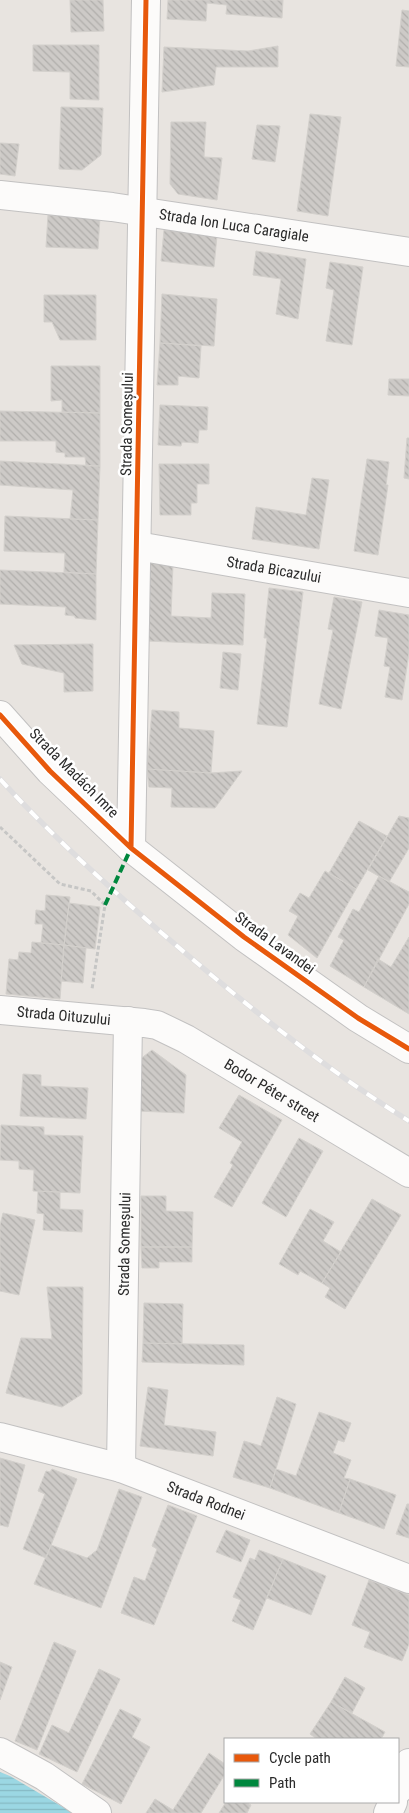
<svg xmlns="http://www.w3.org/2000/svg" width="409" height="1813" font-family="'Roboto Condensed',sans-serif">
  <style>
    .water { fill: url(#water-rules) }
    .building { fill: url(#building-back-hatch); stroke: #d3d0cc }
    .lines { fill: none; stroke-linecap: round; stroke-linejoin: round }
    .street-casing { stroke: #c2c1c1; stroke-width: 30 }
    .secondary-casing { stroke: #c2c1c1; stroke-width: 30 }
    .path { stroke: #c6c6c5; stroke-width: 3; stroke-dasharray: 4 2.5; stroke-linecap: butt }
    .street { stroke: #fcfbfa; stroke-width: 28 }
    .secondary { stroke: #fcfbfa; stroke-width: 28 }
    .rail-casing { stroke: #deddde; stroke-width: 5.5 }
    .rail { stroke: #fff; stroke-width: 4; stroke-dasharray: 11; stroke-linecap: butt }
    .quiet { stroke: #00873e; stroke-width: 4; stroke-dasharray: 8 4; stroke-linecap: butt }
    .cycleway-casing { stroke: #fff; stroke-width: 8 }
    .cycleway { stroke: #e8590c; stroke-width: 5 }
    .labels { text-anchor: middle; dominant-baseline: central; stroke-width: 5; stroke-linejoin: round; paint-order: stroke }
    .street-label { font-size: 15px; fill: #2a2a2a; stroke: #fff }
  </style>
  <defs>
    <pattern id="water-rules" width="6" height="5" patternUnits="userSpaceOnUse" patternTransform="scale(1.25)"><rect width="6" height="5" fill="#9bd7e3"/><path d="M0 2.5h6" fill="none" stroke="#86b9c3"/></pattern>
    <pattern id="building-back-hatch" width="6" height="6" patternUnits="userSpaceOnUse" patternTransform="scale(1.25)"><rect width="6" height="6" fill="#cdcac7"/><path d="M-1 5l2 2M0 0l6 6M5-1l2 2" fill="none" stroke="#b0aeab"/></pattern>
  </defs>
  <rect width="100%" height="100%" fill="#e8e4e0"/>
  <path class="water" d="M0,1772L10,1776L73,1813H0Z"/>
  <path class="building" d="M70,0H103L104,31L71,32Z
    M168,0H283L282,18L226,14L227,5L207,3L206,21L167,19Z
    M402,10L409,11V67L396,66Z
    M33,45H99V100L70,99V72L33,71Z
    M278,46V67H216L214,85L162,92L164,47L248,51Z
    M61,107L103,108L101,155L82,170L59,169Z
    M310,114L341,117L328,216L297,211Z
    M171,122H206L204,157L222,158L217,200L178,194L170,184Z
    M257,125L280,126L275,162L252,159Z
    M0,143L19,144L15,176L0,174Z
    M48,215L100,217L98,249L46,247Z
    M164,230L217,236L214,267L161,261Z
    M256,251L306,259L298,319L276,314L281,279L253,275Z
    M330,262L363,267L352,345L326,341L334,290L326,288Z
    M162,294L217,299L214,346L160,343Z
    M44,295H96V340H60L52,322H44Z
    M160,343L201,346L199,378L178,376V385H157Z
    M51,366H100V413L62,412V400L51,401Z
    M389,379H409V396L388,395Z
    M160,405L208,407L207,430H199L198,443L182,442L181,446L158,445Z
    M0,411L100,413V466H86L85,457H65V453L56,452V441H0Z
    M407,438H409V479L404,478Z
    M367,459L389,462L386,485H388L378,555L354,551Z
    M0,461L100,466L98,520L70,519L73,490L0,485Z
    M159,464H209V484H197V503H191V515H160Z
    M312,478L329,480L319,549L252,539L256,507L306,515Z
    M5,516L98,520L96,574L64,572L65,553L4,551Z
    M150,563L173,564L171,616L211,618L212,593L245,594L243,645L147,641Z
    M0,570L96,574V620L75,618V616L65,615L66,607L0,604Z
    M269,588L303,592L287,727L257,724L267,638H264Z
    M334,597L362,602L341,709L319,704L333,630L328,629Z
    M379,610L409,615V653L402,700L385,697L390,667L384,666L388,638L375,636Z
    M93,644V691L64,692V673L22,664L14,645Z
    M223,652L241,654L238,690L220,688Z
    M152,710L179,712V728L214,731L211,773L147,769Z
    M147,769L211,773L242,771L215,808L171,807L172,788L149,787Z
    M399,816L409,818V848L389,882L368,870Z
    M359,821L387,836L356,889L329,873Z
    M325,871L356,889L317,958L288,935L298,916L289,911L300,893L309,898Z
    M379,876L409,892V904L364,987L330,966L344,940L338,937L353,909L359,912Z
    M46,895L70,897L64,945L41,943L43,924H35L36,910L45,911Z
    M69,903L100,907L95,949L64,945Z
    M409,937V1014L364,987L378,959L391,967Z
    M32,942L64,945L60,999L6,994L9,959L18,960L19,952L31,953Z
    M64,945L86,948L83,983L61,981Z
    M152,1050L186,1075L184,1113L137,1111L139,1060Z
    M23,1074L41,1075V1086L88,1088L86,1119L20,1116Z
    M239,1095L282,1120L232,1207L214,1197L233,1165L230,1163L242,1142L219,1128Z
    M1,1125L44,1127V1135L83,1136L80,1193L33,1191L34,1170L19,1169V1161L0,1160Z
    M299,1138L323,1151L286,1217L262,1203Z
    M38,1191L60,1192V1209L83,1210L82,1232L43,1230L44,1214L37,1213Z
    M141,1196H166V1211L193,1212L192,1247H141Z
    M372,1199L401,1215L345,1309L325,1297L330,1288L322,1283Z
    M310,1209L334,1222L323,1241L341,1252L322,1283L300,1271L298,1275L279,1264Z
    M3,1213L35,1220L19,1295L0,1291V1225Z
    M141,1247H192V1262H159V1268H142Z
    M47,1287H83L82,1394L62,1407L6,1393L21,1338L52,1339Z
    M144,1303L183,1304L182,1344L143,1343Z
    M143,1343L244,1345V1365L142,1362Z
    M148,1387L168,1390L164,1425L216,1432L213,1456L140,1446Z
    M277,1397L296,1404L270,1488L233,1477L244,1441L261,1446Z
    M319,1412L351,1423L344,1442L338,1440L333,1453L351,1460L344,1478L350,1479L339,1513L270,1488L276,1469L296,1476Z
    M0,1458L25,1465L8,1527L0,1525Z
    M52,1469L77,1479L46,1558L23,1549L45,1494L38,1491L46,1471L50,1472Z
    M350,1479L396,1495L384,1529L339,1513Z
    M119,1489L142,1497L101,1608L34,1584L51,1545L87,1558L97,1550Z
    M407,1504H409V1538L396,1534Z
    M168,1505L197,1516L154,1625L121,1613L134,1577L145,1581L157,1549L152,1546Z
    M226,1530L250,1540L241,1562L216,1552Z
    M259,1550L283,1559L253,1630L232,1621L241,1600L233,1597L250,1558L255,1560Z
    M283,1559L326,1576L311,1615L267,1598Z
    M369,1580L409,1595V1644L402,1661L364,1647L370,1632L352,1625Z
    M54,1642L76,1651L37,1750L15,1741Z
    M0,1662L12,1667L0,1700Z
    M99,1669L120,1679L77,1772L39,1754L52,1725L69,1733Z
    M345,1677L365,1688L352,1713L331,1702Z
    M331,1702L385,1732L381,1739H317L310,1734Z
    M120,1709L141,1719L132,1737L150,1747L121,1804L82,1784Z
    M209,1753L225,1764V1774L201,1813H146L155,1799L173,1810Z
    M226,1802H245L251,1805L247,1813H219Z"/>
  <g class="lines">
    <defs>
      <g id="street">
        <path id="s1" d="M0,195L112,207L409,252"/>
        <path id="s2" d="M137,546L409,593"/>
        <path d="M131,848L146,0"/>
        <path id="s3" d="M0,1010L144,1023L157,1025L186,1039L409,1173"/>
        <path id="s4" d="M0,1437L121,1468L409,1579"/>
        <path id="s5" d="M121,1468L128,1021"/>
        <path d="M0,1752L44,1776L97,1813"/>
      </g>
      <path id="secondary" d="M0,715L50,771L131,848L244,937L358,1018L409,1049
        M398,1790L409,1763
        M388,1813L393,1802"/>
    </defs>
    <use href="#street" class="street-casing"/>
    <use href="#secondary" class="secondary-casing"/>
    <path class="path" d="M0,827L60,884L91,891L105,905L92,989"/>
    <use href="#street" class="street"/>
    <use href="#secondary" class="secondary"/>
    <defs>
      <path id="rail" d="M0,779C48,832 102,881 156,928C236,997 319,1065 409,1121"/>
    </defs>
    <use href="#rail" class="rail-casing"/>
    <use href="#rail" class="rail"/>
    <path class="quiet" d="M105,905L131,848"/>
    <defs>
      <path id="cycleway" d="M0,715L50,771L131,848L244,937L358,1018L409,1049
        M131,848L146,0"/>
    </defs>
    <use href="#cycleway" class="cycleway-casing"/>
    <use href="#cycleway" class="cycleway"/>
  </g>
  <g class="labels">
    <g class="street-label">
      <text stroke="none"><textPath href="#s1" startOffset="236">Strada Ion Luca Caragiale</textPath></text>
      <text transform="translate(127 424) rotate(-89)">Strada Someșului</text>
      <text stroke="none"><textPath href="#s2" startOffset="139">Strada Bicazului</textPath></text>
      <text transform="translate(74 773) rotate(45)">Strada Madách Imre</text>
      <text transform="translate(275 943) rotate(36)">Strada Lavandei</text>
      <text stroke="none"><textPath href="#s3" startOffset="64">Strada Oituzului</textPath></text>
      <text stroke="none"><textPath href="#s3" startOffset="290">Bodor Péter street</textPath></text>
      <text stroke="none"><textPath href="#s5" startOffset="224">Strada Someșului</textPath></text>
      <text stroke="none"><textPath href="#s4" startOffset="216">Strada Rodnei</textPath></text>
    </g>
  </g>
  <rect x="224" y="1738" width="175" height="65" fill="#ffffff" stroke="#aaaaaa"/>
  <rect x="234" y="1754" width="25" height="8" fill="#e8590c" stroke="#aaaaaa"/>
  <text x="269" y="1763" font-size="15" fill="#2a2a2a">Cycle path</text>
  <rect x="234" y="1779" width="25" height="8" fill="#00873e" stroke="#aaaaaa"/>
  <text x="269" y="1788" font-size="15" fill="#2a2a2a">Path</text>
</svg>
